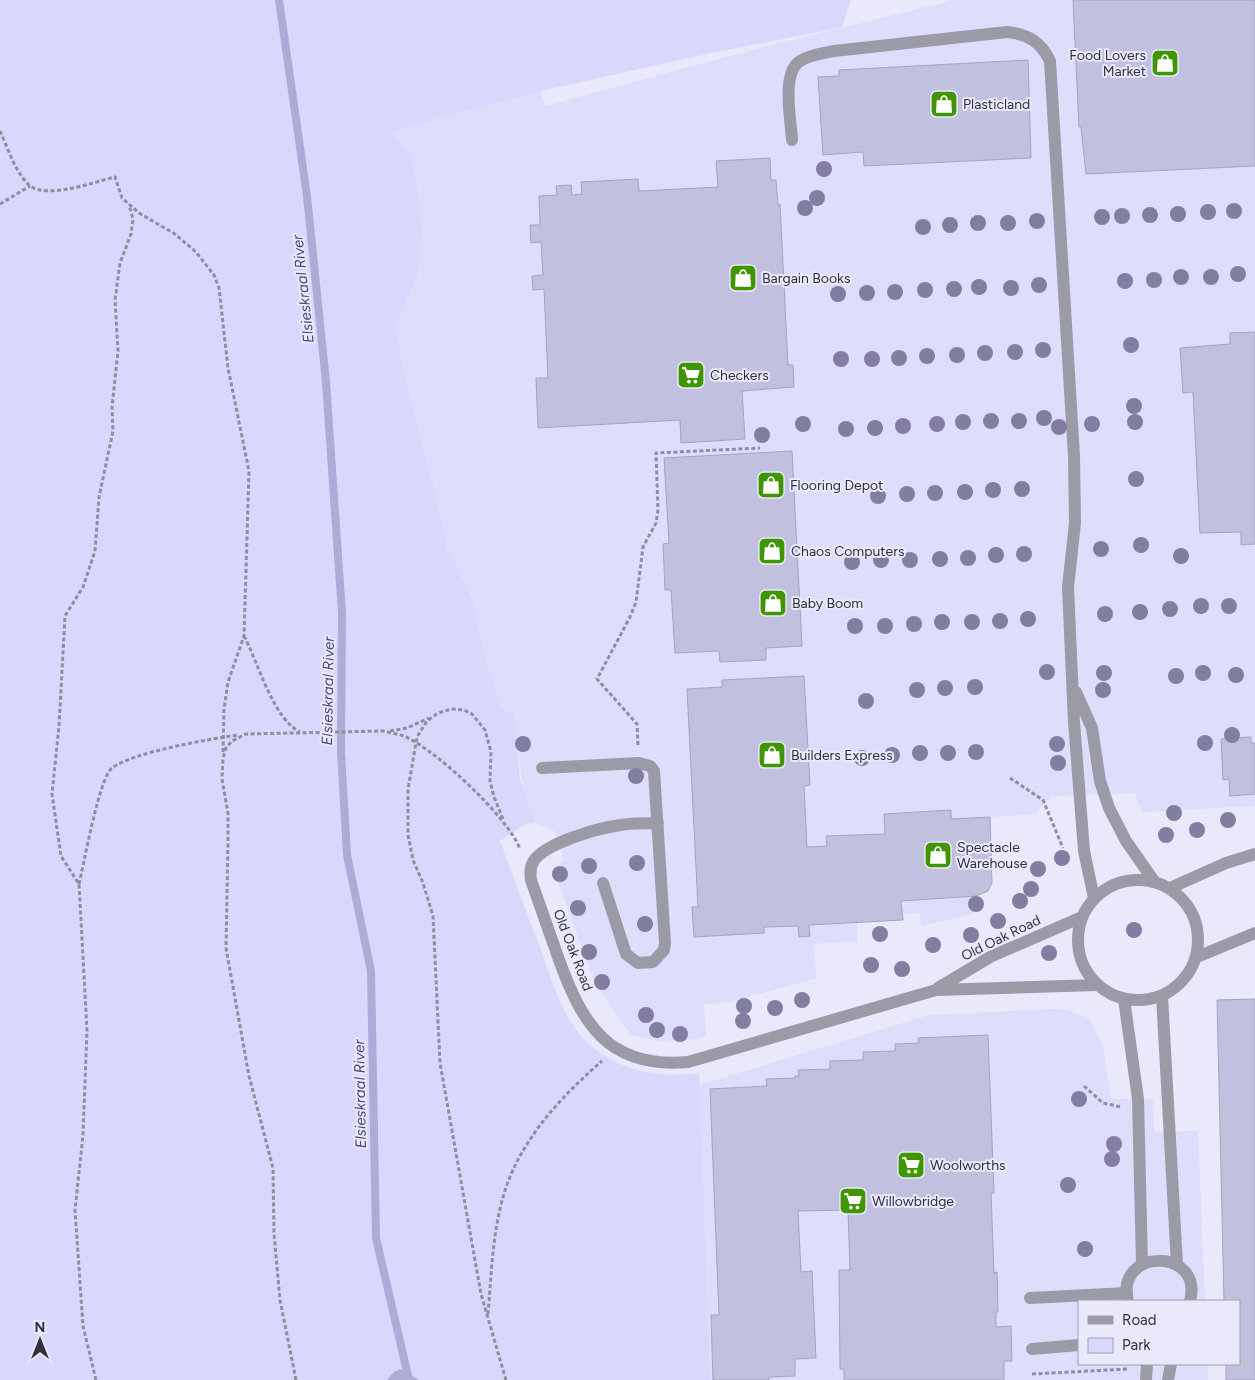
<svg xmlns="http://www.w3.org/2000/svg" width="1255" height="1380" font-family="Figtree,sans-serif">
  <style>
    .built { fill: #deddfb }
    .green { fill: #d9d7fc }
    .water { fill: #aeabd6 }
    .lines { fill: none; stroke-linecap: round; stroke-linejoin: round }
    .stream { stroke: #aeabd6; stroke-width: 8 }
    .building { fill: #c1c0de; stroke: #a4a3c0 }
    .path { stroke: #8e8e9d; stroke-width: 3; stroke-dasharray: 4 2.5; stroke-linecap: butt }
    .lane { stroke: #9b9ba8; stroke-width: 12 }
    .street { stroke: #9b9ba8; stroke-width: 12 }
    .tree { fill: #827ea2 }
    .labels { text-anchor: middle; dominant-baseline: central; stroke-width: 4; stroke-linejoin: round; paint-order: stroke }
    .poi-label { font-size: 14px; fill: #31313d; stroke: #e9e9fb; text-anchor: start }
    .street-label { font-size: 14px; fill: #31313d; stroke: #e9e9fb }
    .water-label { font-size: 15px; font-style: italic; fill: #4b447c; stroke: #e9e9fb }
  </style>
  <rect width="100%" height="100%" fill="#e9e9fb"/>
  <path class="built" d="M955,0H1255V806L1142,812L1135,793L1052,796L1035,814L990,817L992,883L982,895L971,897L973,914L921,926L920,913L902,914L903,920L857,923V941L813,944L817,978L727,1003L704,1004L706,1036L696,1039L662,1041L631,1035L595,984L554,871L564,860L554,831L535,823L524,794L516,733L502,708L485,658L473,600L447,549L435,491L404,374L396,327L417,277L390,130L541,91L545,106L756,49Z
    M1054,1009L1066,1010L1089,1018L1103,1046L1111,1099H1153L1154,1132L1198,1131L1205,1301H1079V1364H1208V1380H710L699,1085L929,1015Z"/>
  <path class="green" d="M0,0H851L842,27L711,53L541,91L391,131L412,156L422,225L417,277L396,327L404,374L435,491L447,548L473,600L485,658L502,708L514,716L520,780L535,823L526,824L500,841C513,876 526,912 540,947C549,972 557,1001 572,1024C600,1066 650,1080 699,1073L710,1380H0Z"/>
  <path class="water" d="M401,1369L419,1380H387L395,1371Z"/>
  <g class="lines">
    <path class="stream" d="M279,0L307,196L326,382L342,613L341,752L347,855L371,971L376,1238L409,1380"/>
  </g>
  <path class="building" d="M1073,0H1255V166L1086,174L1081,127H1079Z
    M1028,60L1031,158L864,166L863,152L823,155L818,77L839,76V70Z
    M770,158L771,180H776L778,205L780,204L788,365H793L794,387L742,391L745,439L681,443L680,420L538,428L536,378H548L544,289L533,290L532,276L543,275L541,242L531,243L530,225H540L539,196L557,195L556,186L571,185L572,195L582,194L581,182L638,179L639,191L718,187L716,161Z
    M1255,332V544L1241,545V532L1200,533L1193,392L1183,393L1180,348L1230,344V333Z
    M792,451L802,646L766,648V660L720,662L719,651L675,653L671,590H665L663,544L669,543L664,458Z
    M804,676L810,785L804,786L807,847L827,846L826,836L885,834L884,814L951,810V819L990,817L992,883L988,891L976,896L901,901L903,920L809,925L810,936L799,937L798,926L764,927V933L694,937L692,907H698L687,689L722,687V680Z
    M1251,737V743H1255V794L1230,796L1229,779L1223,780L1221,739Z
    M1255,999V1380H1226V1364H1239V1301H1224L1217,1000Z
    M988,1035L994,1193H991L994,1273L997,1272L998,1312H996V1327L1011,1326L1012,1361H1004V1380H844V1369H840L839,1270H850L848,1210L798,1211L801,1272L812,1271L816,1358L795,1359V1376L769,1377V1380H713L711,1315H719L710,1089L767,1086L766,1079L795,1078V1076H799L798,1070L830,1069V1061L863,1060V1052L895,1051V1044L919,1043L918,1038Z"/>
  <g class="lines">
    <path class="path" d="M0,131C8,148 15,172 29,185C46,200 94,182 115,177L122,198L139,213L175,234L196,252L214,275L219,288L228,368L249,471L244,636L228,682L224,709L223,753
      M0,204L30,186
      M244,636C258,662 273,719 300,732
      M390,731L407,728L429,718
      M638,745L637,724L597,679L630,617L636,602L643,547L656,523L658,510L656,453L760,448
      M1010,778L1043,800L1063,848
      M503,819L494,797L490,781L491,752L485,730L472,714L464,710L452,709L438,713L427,721L417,737L408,789V835L413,860L423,883L433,916L440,1063L481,1294L506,1380
      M79,884C84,864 99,778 112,768C133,752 210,739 238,735
      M1084,1086L1103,1103L1121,1107
      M488,1314C491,1279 492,1243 500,1209C513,1148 556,1101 602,1061
      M1032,1374L1128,1369
      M96,1380L83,1326L75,1210L83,1135L87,1030L79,884L61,856L52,794L59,726L65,616L83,587L95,551L99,497L113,431L112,407L118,351L115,300L120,263L131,234L133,219L129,205
      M296,1380L280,1300L274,1234L273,1168L249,1076L226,948L228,842V813L222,779L223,758L226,748L232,741L246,734L383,731C391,733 399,734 406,737C437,751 508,817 520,849"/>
    <path class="lane" d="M792,140C791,120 781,73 800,61C809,55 823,53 834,51L1007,32C1028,34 1041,42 1050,61L1074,456L1075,523L1068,587L1074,722L1084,851L1094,898
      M1076,692L1092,728L1100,781L1109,808L1126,841L1154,881
      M542,768L639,763L650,766L654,771L665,943L664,950L653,962L638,963L626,954L603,883
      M658,823C646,823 632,823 620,825C599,828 544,843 533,862C530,868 530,874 531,880C540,906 549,931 558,957C582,1024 608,1069 688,1062L936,990L1097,985
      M938,988L990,957L1082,917
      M1030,1298L1127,1293
      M1032,1349L1079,1345"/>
    <path class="street" d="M1078 940a60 60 0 1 1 120 0a60 60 0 1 1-120 0Z
      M1170,888L1226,863L1255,854
      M1197,957L1255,933
      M1162,996L1177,1265
      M1124,999L1138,1099L1142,1264
      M1128,1301C1114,1248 1204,1247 1190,1301
      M1146,1380L1147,1364
      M1168,1380L1171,1364"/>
  </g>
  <g class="tree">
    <circle cx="824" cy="169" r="8"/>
    <circle cx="817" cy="198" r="8"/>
    <circle cx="805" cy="208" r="8"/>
    <circle cx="1234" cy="211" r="8"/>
    <circle cx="1208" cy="212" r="8"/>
    <circle cx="1178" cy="214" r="8"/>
    <circle cx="1150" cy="215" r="8"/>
    <circle cx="1122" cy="216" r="8"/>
    <circle cx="1102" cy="217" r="8"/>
    <circle cx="1037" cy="221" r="8"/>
    <circle cx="978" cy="223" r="8"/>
    <circle cx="1008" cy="223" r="8"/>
    <circle cx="950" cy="225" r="8"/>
    <circle cx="923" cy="227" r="8"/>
    <circle cx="1238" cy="274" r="8"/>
    <circle cx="1181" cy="277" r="8"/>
    <circle cx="1211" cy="277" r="8"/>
    <circle cx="1154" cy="280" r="8"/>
    <circle cx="1125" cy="281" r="8"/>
    <circle cx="1039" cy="285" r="8"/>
    <circle cx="979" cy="287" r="8"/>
    <circle cx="1011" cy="288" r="8"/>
    <circle cx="954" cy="289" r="8"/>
    <circle cx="925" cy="290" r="8"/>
    <circle cx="895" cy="292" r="8"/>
    <circle cx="867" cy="293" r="8"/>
    <circle cx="838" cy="294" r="8"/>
    <circle cx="1131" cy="345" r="8"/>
    <circle cx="1043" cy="350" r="8"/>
    <circle cx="1015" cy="352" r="8"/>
    <circle cx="985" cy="353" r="8"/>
    <circle cx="957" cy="355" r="8"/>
    <circle cx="927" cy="356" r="8"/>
    <circle cx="899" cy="358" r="8"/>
    <circle cx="841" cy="359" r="8"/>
    <circle cx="872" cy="359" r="8"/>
    <circle cx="1134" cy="406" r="8"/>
    <circle cx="1044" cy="418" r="8"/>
    <circle cx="991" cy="421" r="8"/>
    <circle cx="1019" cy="421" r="8"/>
    <circle cx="963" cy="422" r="8"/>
    <circle cx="1135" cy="422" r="8"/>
    <circle cx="803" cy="424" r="8"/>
    <circle cx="937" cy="424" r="8"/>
    <circle cx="1092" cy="424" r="8"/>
    <circle cx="903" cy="426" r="8"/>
    <circle cx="1059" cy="427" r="8"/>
    <circle cx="875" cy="428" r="8"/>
    <circle cx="846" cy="429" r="8"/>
    <circle cx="762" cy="435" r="8"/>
    <circle cx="1136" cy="479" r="8"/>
    <circle cx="1022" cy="489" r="8"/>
    <circle cx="993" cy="490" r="8"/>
    <circle cx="965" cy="492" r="8"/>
    <circle cx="935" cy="493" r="8"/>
    <circle cx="907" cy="494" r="8"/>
    <circle cx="878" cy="496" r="8"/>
    <circle cx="1141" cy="545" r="8"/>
    <circle cx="1101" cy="549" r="8"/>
    <circle cx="1024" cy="554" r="8"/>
    <circle cx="996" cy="555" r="8"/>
    <circle cx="1181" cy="556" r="8"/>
    <circle cx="968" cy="558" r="8"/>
    <circle cx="940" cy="559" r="8"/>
    <circle cx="881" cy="560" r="8"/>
    <circle cx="910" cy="560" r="8"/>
    <circle cx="852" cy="562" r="8"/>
    <circle cx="1201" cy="606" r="8"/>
    <circle cx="1229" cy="606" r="8"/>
    <circle cx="1170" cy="609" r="8"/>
    <circle cx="1140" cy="612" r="8"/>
    <circle cx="1105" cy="614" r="8"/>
    <circle cx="1028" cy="619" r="8"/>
    <circle cx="1000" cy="621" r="8"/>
    <circle cx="942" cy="622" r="8"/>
    <circle cx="972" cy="622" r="8"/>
    <circle cx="914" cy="624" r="8"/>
    <circle cx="855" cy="626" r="8"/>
    <circle cx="885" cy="626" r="8"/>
    <circle cx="1047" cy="672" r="8"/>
    <circle cx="1104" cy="673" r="8"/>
    <circle cx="1203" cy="673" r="8"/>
    <circle cx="1236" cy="675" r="8"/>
    <circle cx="1176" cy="676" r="8"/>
    <circle cx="975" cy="687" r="8"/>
    <circle cx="945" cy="688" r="8"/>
    <circle cx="917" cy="690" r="8"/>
    <circle cx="1103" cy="690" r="8"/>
    <circle cx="866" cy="701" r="8"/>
    <circle cx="1232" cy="735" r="8"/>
    <circle cx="1205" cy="743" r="8"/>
    <circle cx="523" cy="744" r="8"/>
    <circle cx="1057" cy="744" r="8"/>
    <circle cx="976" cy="752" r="8"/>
    <circle cx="920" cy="753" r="8"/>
    <circle cx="948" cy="753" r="8"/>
    <circle cx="892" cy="755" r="8"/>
    <circle cx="862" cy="758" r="8"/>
    <circle cx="1058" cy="763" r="8"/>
    <circle cx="636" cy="776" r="8"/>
    <circle cx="1174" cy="813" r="8"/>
    <circle cx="1228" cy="820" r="8"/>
    <circle cx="1197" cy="830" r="8"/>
    <circle cx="1166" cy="835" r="8"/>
    <circle cx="1062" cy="858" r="8"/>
    <circle cx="637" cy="863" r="8"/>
    <circle cx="589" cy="866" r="8"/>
    <circle cx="1038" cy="869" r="8"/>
    <circle cx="560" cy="874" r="8"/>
    <circle cx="1031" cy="889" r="8"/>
    <circle cx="1020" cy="901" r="8"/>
    <circle cx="976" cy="904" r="8"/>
    <circle cx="578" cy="908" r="8"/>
    <circle cx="998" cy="921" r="8"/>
    <circle cx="645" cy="924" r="8"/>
    <circle cx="1134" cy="930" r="8"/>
    <circle cx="880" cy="934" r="8"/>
    <circle cx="971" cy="935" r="8"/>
    <circle cx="933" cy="945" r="8"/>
    <circle cx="589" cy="952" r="8"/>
    <circle cx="1049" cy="953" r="8"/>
    <circle cx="871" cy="965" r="8"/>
    <circle cx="902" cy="969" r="8"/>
    <circle cx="602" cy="982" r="8"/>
    <circle cx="802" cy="1000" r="8"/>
    <circle cx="744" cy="1006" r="8"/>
    <circle cx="775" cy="1008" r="8"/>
    <circle cx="646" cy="1015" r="8"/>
    <circle cx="743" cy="1021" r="8"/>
    <circle cx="657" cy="1030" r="8"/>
    <circle cx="680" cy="1034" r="8"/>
    <circle cx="1079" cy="1099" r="8"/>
    <circle cx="1114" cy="1144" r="8"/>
    <circle cx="1112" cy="1159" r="8"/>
    <circle cx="1068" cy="1185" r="8"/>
    <circle cx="1085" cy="1249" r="8"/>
  </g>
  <defs>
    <symbol id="shop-square" viewBox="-11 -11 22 22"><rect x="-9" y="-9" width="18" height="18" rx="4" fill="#409502" stroke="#e9e9fb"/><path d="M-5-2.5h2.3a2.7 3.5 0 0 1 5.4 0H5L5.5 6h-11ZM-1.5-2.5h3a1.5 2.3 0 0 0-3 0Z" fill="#fff"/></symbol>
    <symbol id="supermarket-square" viewBox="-11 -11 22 22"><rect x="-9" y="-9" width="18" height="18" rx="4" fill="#409502" stroke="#e9e9fb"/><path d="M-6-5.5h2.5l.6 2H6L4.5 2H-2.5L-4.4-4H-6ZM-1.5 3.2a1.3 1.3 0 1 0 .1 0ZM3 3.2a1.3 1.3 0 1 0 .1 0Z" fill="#fff"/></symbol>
  </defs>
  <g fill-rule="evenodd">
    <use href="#shop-square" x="1149" y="47" width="32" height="32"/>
    <use href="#shop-square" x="928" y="88" width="32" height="32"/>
    <use href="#shop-square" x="727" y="262" width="32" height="32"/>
    <use href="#supermarket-square" x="675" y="359" width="32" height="32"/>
    <use href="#shop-square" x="755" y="469" width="32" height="32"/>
    <use href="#shop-square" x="756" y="535" width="32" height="32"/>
    <use href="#shop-square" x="757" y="587" width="32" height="32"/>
    <use href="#shop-square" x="756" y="739" width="32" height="32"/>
    <use href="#shop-square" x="922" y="839" width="32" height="32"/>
    <use href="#supermarket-square" x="895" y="1149" width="32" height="32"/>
    <use href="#supermarket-square" x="837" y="1185" width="32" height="32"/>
  </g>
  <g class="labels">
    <g class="poi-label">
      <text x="1146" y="55" text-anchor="end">Food Lovers<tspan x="1146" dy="16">Market</tspan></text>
      <text x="963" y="104">Plasticland</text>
      <text x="762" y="278">Bargain Books</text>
      <text x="710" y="375">Checkers</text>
      <text x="790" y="485">Flooring Depot</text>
      <text x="791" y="551">Chaos Computers</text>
      <text x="792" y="603">Baby Boom</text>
      <text x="791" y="755">Builders Express</text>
      <text x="957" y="847">Spectacle<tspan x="957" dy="16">Warehouse</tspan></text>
      <text x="930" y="1165">Woolworths</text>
      <text x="872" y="1201">Willowbridge</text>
    </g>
    <g class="street-label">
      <text transform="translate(1001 938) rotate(-26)">Old Oak Road</text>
      <text transform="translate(573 950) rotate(69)">Old Oak Road</text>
    </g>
    <g class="water-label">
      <text transform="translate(303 289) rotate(-96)">Elsieskraal River</text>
      <text transform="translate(328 691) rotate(-89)">Elsieskraal River</text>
      <text transform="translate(360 1094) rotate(-91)">Elsieskraal River</text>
    </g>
  </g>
  <rect x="1078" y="1300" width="162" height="65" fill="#e9e9fb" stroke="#9f9faf"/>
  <rect x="1088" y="1316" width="25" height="8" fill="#9b9ba8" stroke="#9f9faf"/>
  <text x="1122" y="1325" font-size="15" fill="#31313d">Road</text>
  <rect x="1088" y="1338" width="25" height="15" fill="#d9d7fc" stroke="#9f9faf"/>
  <text x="1122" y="1350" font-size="15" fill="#31313d">Park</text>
  <g transform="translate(40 1340)" stroke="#e9e9fb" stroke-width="4" paint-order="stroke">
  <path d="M0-4L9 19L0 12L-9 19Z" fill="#31313d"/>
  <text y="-8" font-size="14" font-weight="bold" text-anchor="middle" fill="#31313d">N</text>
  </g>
</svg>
